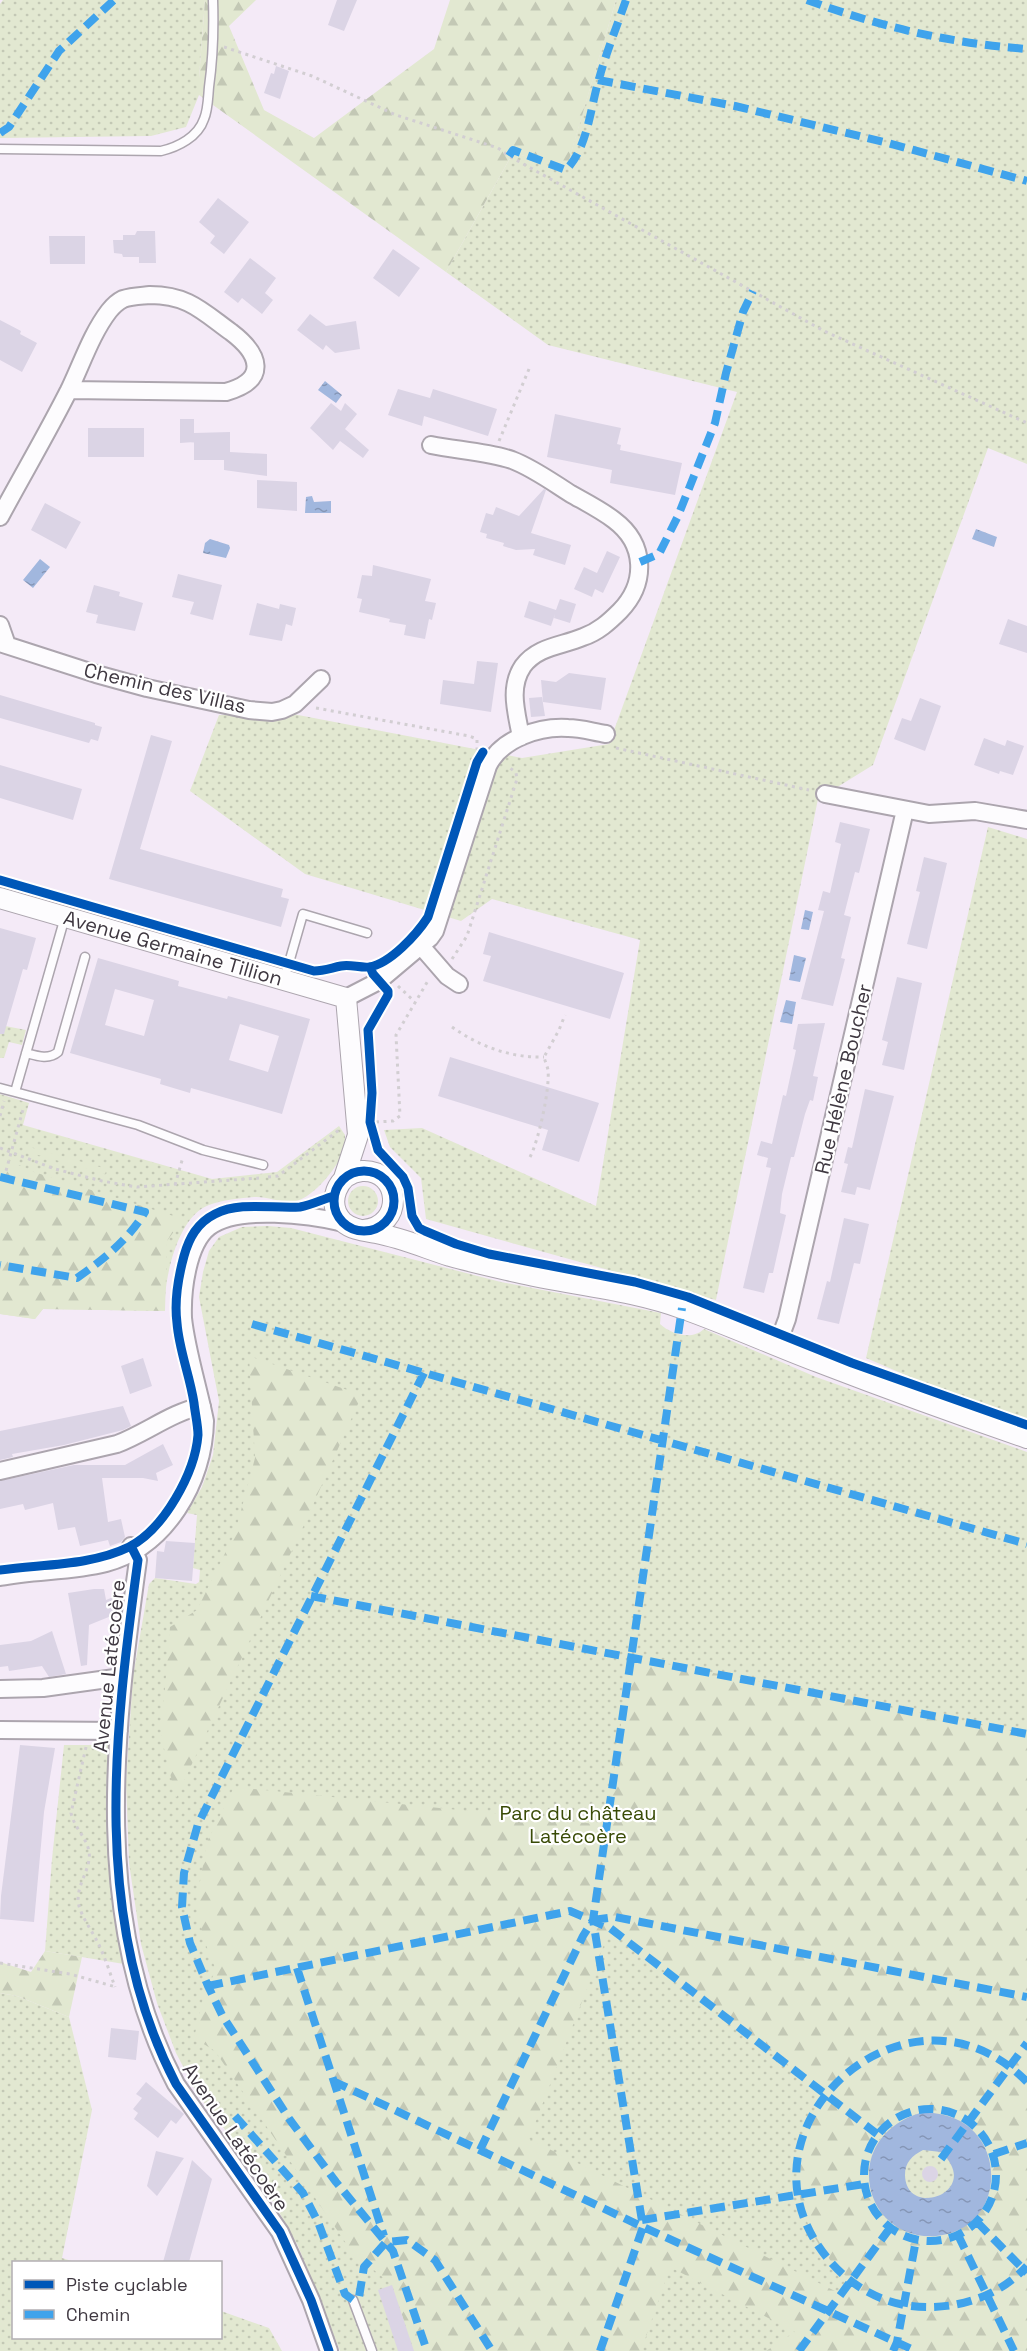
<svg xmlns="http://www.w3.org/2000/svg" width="1027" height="2351" font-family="'Space Grotesk',sans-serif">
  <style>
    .grass { fill: url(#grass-dots) }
    .forest { fill: url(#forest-firs); fill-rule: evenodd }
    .garden { fill: #e2e8d1 }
    .water { fill: url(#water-ripples); fill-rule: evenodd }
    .building { fill: #dbd4e5; fill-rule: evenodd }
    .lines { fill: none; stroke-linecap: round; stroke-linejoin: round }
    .service-casing { stroke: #aca5ae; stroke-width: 11 }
    .minor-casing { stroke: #aca5ae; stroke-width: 20 }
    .tertiary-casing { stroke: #aca5ae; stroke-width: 22 }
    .path { stroke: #d2ced2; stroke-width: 3; stroke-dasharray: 3 4.5; stroke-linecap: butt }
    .service { stroke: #fdfcfe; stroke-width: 8 }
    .minor { stroke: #fdfcfe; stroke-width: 16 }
    .tertiary { stroke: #fdfcfe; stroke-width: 20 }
    .quiet { stroke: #3fa3ec; stroke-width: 8; stroke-dasharray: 15 8; stroke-linecap: butt }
    .cycleway-casing { stroke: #fff; stroke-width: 13 }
    .cycleway { stroke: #0057b8; stroke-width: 9 }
    .labels { text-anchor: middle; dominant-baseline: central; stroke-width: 4.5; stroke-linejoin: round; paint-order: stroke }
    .street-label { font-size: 20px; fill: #3f3841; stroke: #fff }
    .park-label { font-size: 20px; fill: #394b06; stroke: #fff }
  </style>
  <defs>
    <pattern id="grass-dots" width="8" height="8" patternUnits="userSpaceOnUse" patternTransform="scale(1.5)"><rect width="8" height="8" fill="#e2e8d1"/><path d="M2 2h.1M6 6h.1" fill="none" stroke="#c3c8b5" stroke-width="1.8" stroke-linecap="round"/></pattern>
    <pattern id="forest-firs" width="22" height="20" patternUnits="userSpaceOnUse" patternTransform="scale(1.5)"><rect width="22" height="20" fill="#e2e8d1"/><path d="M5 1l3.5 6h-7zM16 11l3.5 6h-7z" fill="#c3c8b5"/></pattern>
    <pattern id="water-ripples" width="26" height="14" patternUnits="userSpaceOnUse" patternTransform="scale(1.5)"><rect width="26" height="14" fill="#a1b7de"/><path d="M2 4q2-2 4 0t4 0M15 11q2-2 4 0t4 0" fill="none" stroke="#8596b6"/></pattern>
  </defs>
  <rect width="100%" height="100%" fill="#f4eaf7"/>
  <path class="grass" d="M3,0H205L199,78V95L186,127L151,136L0,138V4Z
    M616,0H1027V464L988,448L873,765L818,799L716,1300L426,1219L421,1178L390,1147L384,1130L422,1128L596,1206L640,940L492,899L461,921L305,874L190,791L219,715L293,714L522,758L609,744L737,392L548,345L446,272L513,153L567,166Z
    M988,827L1027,839V1427L866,1358Z
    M0,1025L26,1030L22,1045L9,1042L4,1058H0Z
    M0,1094L29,1103L23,1125L212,1179L277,1172L339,1126L345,1135C345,1139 345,1144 344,1149C340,1165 313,1198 296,1201C283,1204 268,1196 254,1197C241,1198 222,1200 209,1205C177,1216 163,1282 165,1311L43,1309L35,1319L0,1314Z
    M348 1201a15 15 0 1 1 30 0a15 15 0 1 1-30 0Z
    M268,1226L291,1228L501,1282L661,1313L660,1324C671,1334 691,1341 704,1329L816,1377L1027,1452V2351H340L298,2246L275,2205L230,2136L198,2095L176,2053L157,2003L141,1944L129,1863L126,1782L133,1676L149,1584L155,1578L196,1584L199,1582L200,1570L193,1568L197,1515L187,1513L202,1487L213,1455L219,1401L199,1297L203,1272L209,1251L219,1237L242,1227Z
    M64,1745H113L109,1839L124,1964L45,1951L52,1859Z
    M0,1993L17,1996L69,2017L92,2110L62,2258L75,2262H14V2338H220L221,2311L269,2328L282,2351H0Z"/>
  <path class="forest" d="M205,0H256L229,26L264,110L314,138L434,49L450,0H616L567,167L513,153L446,272L199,95V78Z
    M0,1156L34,1172L183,1219L167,1241L165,1311L43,1309L35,1319L0,1314Z
    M249,1356L362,1395L303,1527L176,1798L161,1736L170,1627L197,1610L235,1533L255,1458Z
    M631,1657L1027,1734V2266L1024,2270L1027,2273V2351H766L795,2332L670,2267L641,2351H414L392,2285L352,2252L215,2051L194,2038L204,1994L216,1970L204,1940L196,1904L207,1842L234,1787L606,1825ZM610,1929L824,2094C782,2161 791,2228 851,2281L841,2294L529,2139ZM920,2113H935L977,2134L944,2234C920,2238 882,2226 875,2199C873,2194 873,2187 873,2181C868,2142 884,2125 920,2113Z
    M45,1951L82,1957L69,2017L17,1996L0,1993V1962L31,1972Z"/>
  <path class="garden" d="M26,1146L107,1169L105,1174L24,1151Z"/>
  <path class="water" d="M325,381L342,395L336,403L318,390Z
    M312,496L314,502L331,501V513H305L306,497Z
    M976,529L997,537L994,547L972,539Z
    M210,539L229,545L230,548L226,558L203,553L205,543Z
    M40,559L50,567L33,588L23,580Z
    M805,910L813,912L809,930L801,929Z
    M794,955L806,958L800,982L789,980Z
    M786,1000L796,1002L792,1024L780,1022Z
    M920,2113C1010,2108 1014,2230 936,2236C862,2241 839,2138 920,2113ZM923,2150L941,2152C984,2192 906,2220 905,2175C905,2162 912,2156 923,2150Z"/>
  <path class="building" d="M337,0H357L344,31L328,25Z
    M276,66L289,71L280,99L264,93L271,73L274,74Z
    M218,198L249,222L224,254L210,243L215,236L199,222Z
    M137,231H155L156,263H139V257H123L122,254L114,253L113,240H123V235H135Z
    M49,236H85V264H50Z
    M393,249L420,268L399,297L373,278Z
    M250,258L276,278L265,293L273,300L262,314L242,298L238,303L224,292Z
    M310,314L326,326L356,321L360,349L335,353L326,345L323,350L297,330Z
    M0,320L21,331L20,334L37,343L22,372L0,360Z
    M398,389L430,398L433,389L497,409L488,436L424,416L422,426L388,415Z
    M331,403L341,411L345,403L357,414L345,429L369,450L363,458L340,441L333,450L310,428Z
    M555,414L621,428L617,444L621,445L620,450L682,463L675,495L610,483L612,470L547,457Z
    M180,419H194V442L180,443Z
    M88,428H144V457H88Z
    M230,432V452L267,454V476L224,470V460H194V433Z
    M257,480L297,482V511L257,508Z
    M544,489L546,490L531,533L571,545L565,565L533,555L535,549L516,550L503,546L504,543L486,538L487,534L480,532L486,513L493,515L496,507L519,516Z
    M45,503L81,522L66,549L31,530Z
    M607,551L620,557L603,593L595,589L592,597L574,589L584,567L597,573Z
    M373,565L431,579L425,601L436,603L432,620L429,619L425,639L404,635L406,625L389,622L390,619L359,612L362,599L357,598L362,575L372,576Z
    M178,574L222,585L213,620L190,614L194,602L172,597Z
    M94,585L120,592L119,596L143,603L135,631L96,623L98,615L86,612Z
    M560,599L576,604L570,623L554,618L555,614L551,626L524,617L529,601L556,610Z
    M257,603L279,609L280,604L296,608L292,626L286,624L282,641L249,635Z
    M1008,619L1027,626V653L999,644Z
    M477,661L498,663L491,712L440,704L443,680L474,684Z
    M569,673L606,678L601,710L543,702L541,680L556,682Z
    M0,695L95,723V725L102,727L98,741L91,739L89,743L0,718Z
    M542,697L545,716L531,717L529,698Z
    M920,698L941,706L925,751L894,739L902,718L911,721Z
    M151,735L172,741L140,849L283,889L281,897L289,899L281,927L109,879Z
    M984,738L1005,746L1007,740L1024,746L1013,775L1000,771L999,774L974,765Z
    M0,765L82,789L73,820L0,798Z
    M840,822L870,829L859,873L855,872L844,915L851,917L841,958L845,959L833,1006L801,999L824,911L818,910L823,891L830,893L841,844L835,842Z
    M924,857L947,863L927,949L907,944L920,892L916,891Z
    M0,928L36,938L27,970L23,969L4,1034H0Z
    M489,932L624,973L610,1019L483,981L491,956L483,954Z
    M98,958L179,981L178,986L227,999L228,996L310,1019L282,1114L191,1088L190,1093L160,1084L161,1079L70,1053ZM115,989L154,1000L144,1036L105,1025ZM240,1024L279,1036L268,1072L229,1060Z
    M897,977L922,983L904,1070L882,1065L888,1042L882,1040Z
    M825,1023L813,1076L818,1077L813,1101L810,1100L805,1114L794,1157H791L782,1194L780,1213L786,1215L773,1273H769L764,1293L743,1288L771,1168L766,1167L768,1158L757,1155L761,1141L772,1144L783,1095L786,1096L796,1050L793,1049L798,1024Z
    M450,1057L599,1103L579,1162L542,1150L548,1130L438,1096Z
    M865,1089L894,1096L870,1190L857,1187L855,1195L841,1192L848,1164L844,1163L848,1147L852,1148Z
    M844,1218L869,1224L860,1264L854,1263L839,1324L817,1319L827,1281L830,1282Z
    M143,1358L152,1386L130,1394L121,1366Z
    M123,1406L131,1426L123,1430L64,1445L12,1454L13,1457L0,1460V1431Z
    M163,1444L173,1465L156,1473L158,1481L143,1478H102L108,1522L121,1519L125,1537L121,1542L110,1546L108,1540L80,1546L75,1527L58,1530L53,1503L25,1510L23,1504L0,1509V1481L74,1465H125Z
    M166,1541L195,1543L192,1581L155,1578L157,1551L164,1552Z
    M94,1589H104L106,1600L123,1593L121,1612L89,1625L87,1665L81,1666L68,1593Z
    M52,1631L66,1674L49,1677L42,1666L9,1671L8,1666L0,1667V1645L31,1641Z
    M20,1745L55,1748L44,1812L34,1922L0,1919L1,1896Z
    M111,2028L139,2031L136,2060L108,2057Z
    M146,2082L184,2114L176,2124L171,2120L158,2138L134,2119L138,2113L133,2109L142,2098L136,2094Z
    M156,2151L184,2158L157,2196L147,2186Z
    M192,2160L212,2179L189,2262H163Z
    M922 2174a8 8 0 1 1 16 0a8 8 0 1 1-16 0Z
    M392,2285L414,2351H398L378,2290Z"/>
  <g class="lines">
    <defs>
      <path id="service" d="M0,149L161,151C178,147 198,137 204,119C208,110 208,98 209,87C213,58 214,30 213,0
        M65,917L15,1092L138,1125L203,1150L263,1165
        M284,980L303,914L367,933
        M26,1053C37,1056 49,1060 58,1052L85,957
        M0,1088L15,1092
        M353,2300L372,2351"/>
      <path id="minor" d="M431,445C455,450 489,452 512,460C533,468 552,482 571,494C585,502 601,510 614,520C646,544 647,583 620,611C609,622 598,632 583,637C562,646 538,646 523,666C508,688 517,714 521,737
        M0,517C23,474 48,432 70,388C82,363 92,333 109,311C113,306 117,302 123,299C132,296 141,296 150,295C188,295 202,311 231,332C260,354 269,380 226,392L69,390
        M0,625L7,645
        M0,643L96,674L147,688L249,710L272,712L282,710L295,704L321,679
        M825,794L929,814L975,811L1027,820
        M421,946L447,976L459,984
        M346,998L379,981L430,938L435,931L488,766C501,739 539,726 568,728C581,728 593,732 606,734
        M777,1346L787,1319L905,810
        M0,1471L117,1444C146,1433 172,1412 202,1406
        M131,1546L138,1560C114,1734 91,1922 176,2084L280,2232L311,2300L329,2351
        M0,1577C35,1570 71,1572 106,1563C166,1547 204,1482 205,1421C199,1390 186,1349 183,1318C182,1292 187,1244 209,1227C237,1205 311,1215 344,1223
        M0,1689L43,1688L122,1677
        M0,1730L119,1731"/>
      <path id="tertiary" d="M0,898L346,998L358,1135L344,1178
        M364,1230C405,1226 401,1169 362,1171C337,1173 325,1204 343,1222C352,1230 365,1231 376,1233C402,1238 425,1248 450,1256C471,1262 494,1267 516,1272C571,1285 630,1289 684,1309C729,1325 773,1345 818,1362C888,1389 957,1414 1027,1438"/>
    </defs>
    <use href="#service" class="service-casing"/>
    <use href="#minor" class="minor-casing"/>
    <use href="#tertiary" class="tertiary-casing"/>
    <path class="path" d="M224,47L312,76L396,115L498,148L509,156L824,331L1027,423
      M499,441L529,369
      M316,708L469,736L477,739V749L479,750
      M616,748L809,790
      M452,959L467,936L517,779L516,773L508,766
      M398,986L414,1001
      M452,1027C479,1046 510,1058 544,1057
      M0,1116L4,1101
      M376,1122L393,1121L400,1116L396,1035L429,979
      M0,1148L55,1169L102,1181L137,1187L259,1178
      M530,1157C539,1140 550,1088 548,1070C547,1065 545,1061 544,1057L559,1030L565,1015
      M268,1177L278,1176L339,1130
      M4,1178L24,1106
      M175,1185L183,1157
      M86,1747L71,1813C74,1827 86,1837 89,1851C92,1870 74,1886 79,1906C83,1919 92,1931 98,1943C105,1957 110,1973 115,1987
      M0,1963L70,1974L116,1987"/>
    <use href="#service" class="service"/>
    <use href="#minor" class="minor"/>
    <use href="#tertiary" class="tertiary"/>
    <path class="quiet" d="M807,0C881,27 948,43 1027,49
      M598,80L735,106L884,142L1027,181
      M0,133L9,127L59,51L114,0
      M509,156L513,150L566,170C588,147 590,109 599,79C606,53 617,26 626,0
      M640,562L659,554L678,516L715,423L726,373L743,312L753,291
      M0,1177L145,1212C128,1240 104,1259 77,1278L0,1265
      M252,1324L1027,1544
      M424,1373L198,1824L184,1873L182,1907L190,1943L208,1986L222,2015L290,2120L336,2182L393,2251L427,2351
      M311,1596L1027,1734
      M593,1920L615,1917L1027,1997
      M297,1968L384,2236
      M208,1986L570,1911L610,1928L877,2134
      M333,2081L643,2227L916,2351
      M1027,2082C908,1961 720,2131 829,2260C850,2285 879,2302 911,2306C953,2311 998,2298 1027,2266
      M864 2175a66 66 0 1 1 132 0a66 66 0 1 1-132 0Z
      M235,2116L303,2193L318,2222L345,2294L353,2300L359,2297L364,2267L386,2242L407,2240L435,2260L492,2351
      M480,2150L583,1936L593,1920
      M994,2154L1027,2143
      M941,2159L1027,2043
      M642,2220L864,2184
      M977,2222L1027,2273
      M958,2235L1014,2351
      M600,2351L643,2227L593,1920L682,1308
      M799,2351L890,2228
      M893,2351L897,2342L916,2240"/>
    <defs>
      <path id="cycleway" d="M0,880L314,971C324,971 331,968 341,966C350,964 360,968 369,967C390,964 417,934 428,917L477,762L483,752
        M370,967L373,974L388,991V995L368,1030L372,1093L370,1122L378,1150L403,1177L408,1188L412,1216L419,1228L425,1231L456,1244L489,1254L635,1282L688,1297L852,1363L1027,1425
        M334 1201a30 30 0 1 1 60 0a30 30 0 1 1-60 0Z
        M131,1546L138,1560C114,1734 91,1922 176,2084L280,2232L311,2300L329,2351
        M0,1570C42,1564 90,1566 129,1547C164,1529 195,1473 198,1435C198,1425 195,1413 194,1403C190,1376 179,1350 177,1323C174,1300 178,1278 184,1256C189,1238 197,1223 215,1214C240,1201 273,1209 300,1207C312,1205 323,1199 334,1196"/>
    </defs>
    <use href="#cycleway" class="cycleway-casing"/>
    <use href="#cycleway" class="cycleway"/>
  </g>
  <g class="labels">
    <g class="street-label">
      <text transform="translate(165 688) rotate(13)">Chemin des Villas</text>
      <text transform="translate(173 948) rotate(16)">Avenue Germaine Tillion</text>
      <text transform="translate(843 1079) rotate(-77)">Rue Hélène Boucher</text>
      <text transform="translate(109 1666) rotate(-84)">Avenue Latécoère</text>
      <text transform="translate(236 2137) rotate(56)">Avenue Latécoère</text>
    </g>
    <g class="park-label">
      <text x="578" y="1813">Parc du château<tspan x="578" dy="23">Latécoère</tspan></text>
    </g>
  </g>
  <rect x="12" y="2261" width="210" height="78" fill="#ffffff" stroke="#b2afb3" stroke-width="1.5"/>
  <rect x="24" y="2280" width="30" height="9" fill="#0057b8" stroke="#b2afb3" stroke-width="1.5"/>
  <text x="66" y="2291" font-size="18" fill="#3f3841">Piste cyclable</text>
  <rect x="24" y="2310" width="30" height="9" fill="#3fa3ec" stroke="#b2afb3" stroke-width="1.5"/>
  <text x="66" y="2321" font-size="18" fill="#3f3841">Chemin</text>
</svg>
